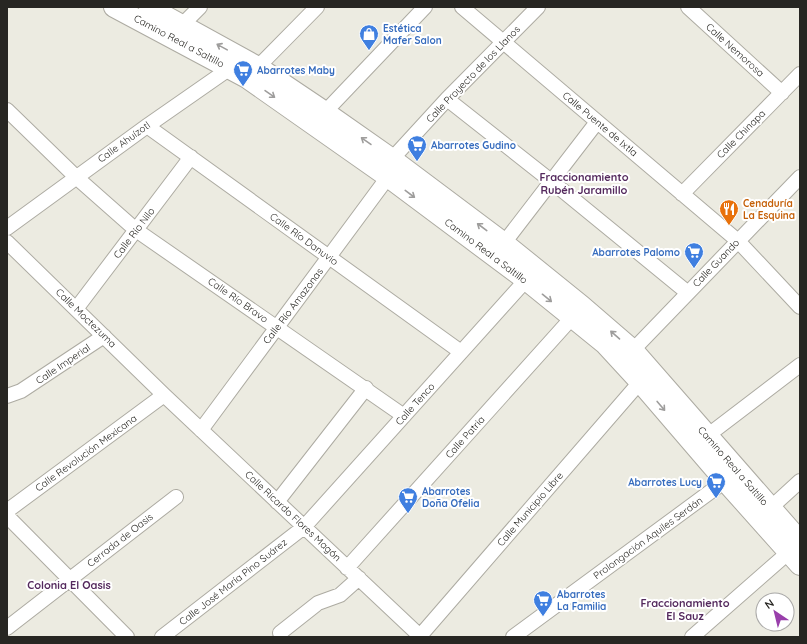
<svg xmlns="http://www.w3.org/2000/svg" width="807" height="644" font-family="Quicksand,sans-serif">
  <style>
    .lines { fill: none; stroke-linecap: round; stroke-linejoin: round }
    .street-casing { stroke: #adaba2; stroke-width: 16 }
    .secondary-casing { stroke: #adaba2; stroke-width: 22 }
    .street { stroke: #fff; stroke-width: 14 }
    .secondary { stroke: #fff; stroke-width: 20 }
    .oneway { stroke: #9e9d9c }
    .labels { text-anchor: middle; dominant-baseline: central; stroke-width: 4; stroke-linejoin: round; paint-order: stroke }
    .shop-label { font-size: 10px; font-weight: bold; fill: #366cbe; stroke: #fff; text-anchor: start }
    .street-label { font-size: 10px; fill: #272622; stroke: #fff }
    .food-label { font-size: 10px; font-weight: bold; fill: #c56008; stroke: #fff; text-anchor: start }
    .neighbourhood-label { font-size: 11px; font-weight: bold; fill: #54295d; stroke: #fff }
  </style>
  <rect width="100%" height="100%" fill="#ecebe1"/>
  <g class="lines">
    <defs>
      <path id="street" d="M462,7L738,241L800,307
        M688,7L782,93
        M176,31L200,7
        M251,74L317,7
        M447,99L551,181L688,293
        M7,110L76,177L136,230L404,416
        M325,112L425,7
        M147,126L461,352
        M682,194L800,74
        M7,228L147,126L236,64
        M7,242L164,395L421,637
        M504,243L597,122
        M76,309L191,157
        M633,350L800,177
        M7,396L21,391L104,336
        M201,430L388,177L392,159L447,99L538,7
        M707,436L800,365
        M277,502L366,388
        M7,511L164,395
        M765,513L800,481
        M7,516L127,637
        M347,568L578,311
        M7,628L176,497
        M280,633L318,603L340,595L359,578
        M420,636L640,382
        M162,637L304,527L526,280
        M513,637L725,481
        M692,637L789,552"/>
      <path id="secondary" d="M114,7L247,78L388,177L526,280L605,344L640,382L725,481L800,565
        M149,7L258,67L325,112L392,159L504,243L582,306L633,350L800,541"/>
    </defs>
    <use href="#street" class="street-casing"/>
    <use href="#secondary" class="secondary-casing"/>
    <use href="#street" class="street"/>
    <use href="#secondary" class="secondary"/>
  </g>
  <defs><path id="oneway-shaft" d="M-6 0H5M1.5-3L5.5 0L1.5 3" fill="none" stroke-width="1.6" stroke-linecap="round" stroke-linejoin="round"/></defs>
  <g class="oneway">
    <use href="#oneway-shaft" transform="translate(222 47) rotate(-151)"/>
    <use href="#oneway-shaft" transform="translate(270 94) rotate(35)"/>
    <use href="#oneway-shaft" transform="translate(366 141) rotate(-145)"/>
    <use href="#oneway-shaft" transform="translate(410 194) rotate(37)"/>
    <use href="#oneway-shaft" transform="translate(482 227) rotate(-143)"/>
    <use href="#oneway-shaft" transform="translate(547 298) rotate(39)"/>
    <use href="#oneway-shaft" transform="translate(615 335) rotate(-139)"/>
    <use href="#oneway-shaft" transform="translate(661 406) rotate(50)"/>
  </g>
  <defs>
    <symbol id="shop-pin" viewBox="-11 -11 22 30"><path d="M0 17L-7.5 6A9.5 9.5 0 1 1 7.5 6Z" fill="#3f7fe0" stroke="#fff"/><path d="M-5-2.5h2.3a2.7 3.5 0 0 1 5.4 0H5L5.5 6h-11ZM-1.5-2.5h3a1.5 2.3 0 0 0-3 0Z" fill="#fff"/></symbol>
    <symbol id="supermarket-pin" viewBox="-11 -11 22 30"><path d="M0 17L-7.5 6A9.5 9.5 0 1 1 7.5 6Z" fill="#3f7fe0" stroke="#fff"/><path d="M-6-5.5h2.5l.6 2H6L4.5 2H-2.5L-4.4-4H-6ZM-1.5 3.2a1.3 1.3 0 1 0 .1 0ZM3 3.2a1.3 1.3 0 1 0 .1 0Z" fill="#fff"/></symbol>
    <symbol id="restaurant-pin" viewBox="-11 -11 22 30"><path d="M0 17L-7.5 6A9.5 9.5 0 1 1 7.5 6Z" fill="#e8710a" stroke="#fff"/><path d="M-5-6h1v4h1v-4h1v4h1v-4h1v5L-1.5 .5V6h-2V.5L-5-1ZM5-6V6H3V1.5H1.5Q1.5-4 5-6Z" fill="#fff"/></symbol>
  </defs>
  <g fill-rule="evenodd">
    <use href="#shop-pin" x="358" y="23" width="22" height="30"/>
    <use href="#supermarket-pin" x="232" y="59" width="22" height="30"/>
    <use href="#supermarket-pin" x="406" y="134" width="22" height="30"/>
    <use href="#restaurant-pin" x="718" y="198" width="22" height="30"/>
    <use href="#supermarket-pin" x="683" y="241" width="22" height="30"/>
    <use href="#supermarket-pin" x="705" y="471" width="22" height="30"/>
    <use href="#supermarket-pin" x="397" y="486" width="22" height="30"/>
    <use href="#supermarket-pin" x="532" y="589" width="22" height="30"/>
  </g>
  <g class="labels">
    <g class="shop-label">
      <text x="383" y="28">Estética<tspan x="383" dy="12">Mafer Salon</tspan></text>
      <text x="257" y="70">Abarrotes Maby</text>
      <text x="431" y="145">Abarrotes Gudino</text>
      <text x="680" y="252" text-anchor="end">Abarrotes Palomo</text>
      <text x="702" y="482" text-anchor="end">Abarrotes Lucy</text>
      <text x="422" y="491">Abarrotes<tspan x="422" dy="12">Doña Ofelia</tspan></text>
      <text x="557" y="594">Abarrotes<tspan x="557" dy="12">La Familia</tspan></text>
    </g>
    <g class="street-label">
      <text transform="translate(179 41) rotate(28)">Camino Real a Saltillo</text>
      <text transform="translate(735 50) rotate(42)">Calle Nemorosa</text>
      <text transform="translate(473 74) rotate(-46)">Calle Proyecto de los Llanos</text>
      <text transform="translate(600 124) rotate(40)">Calle Puente de Ixtla</text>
      <text transform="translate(741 134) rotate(-45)">Calle Chinapa</text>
      <text transform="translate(124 142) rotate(-36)">Calle Ahuízotl</text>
      <text transform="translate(134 233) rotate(-53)">Calle Río Nilo</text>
      <text transform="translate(304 239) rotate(36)">Calle Río Danuvio</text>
      <text transform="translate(486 251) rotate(37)">Camino Real a Saltillo</text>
      <text transform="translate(716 263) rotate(-46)">Calle Guando</text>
      <text transform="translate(238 300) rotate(35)">Calle Río Bravo</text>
      <text transform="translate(293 306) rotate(-53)">Calle Río Amazonas</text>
      <text transform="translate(86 318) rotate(44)">Calle Moctezuma</text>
      <text transform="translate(63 364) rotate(-34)">Calle Imperial</text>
      <text transform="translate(415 404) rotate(-48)">Calle Tenco</text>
      <text transform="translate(465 437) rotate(-48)">Calle Patria</text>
      <text transform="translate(86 453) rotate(-36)">Calle Revolución Mexicana</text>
      <text transform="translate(733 466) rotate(49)">Camino Real a Saltillo</text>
      <text transform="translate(530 509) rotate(-49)">Calle Municipio Libre</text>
      <text transform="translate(293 516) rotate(43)">Calle Ricardo Flores Magón</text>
      <text transform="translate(648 538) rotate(-36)">Prolongación Aquiles Serdán</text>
      <text transform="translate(120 540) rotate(-38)">Cerrada de Oasis</text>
      <text transform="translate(233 582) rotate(-38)">Calle José María Pino Suárez</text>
    </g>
    <g class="food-label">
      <text x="743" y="203">Cenaduría<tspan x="743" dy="12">La Esquina</tspan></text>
    </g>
    <g class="neighbourhood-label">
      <text x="584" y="177">Fraccionamiento<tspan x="584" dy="13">Rubén Jaramillo</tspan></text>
      <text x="69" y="585">Colonia El Oasis</text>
      <text x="685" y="603">Fraccionamiento<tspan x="685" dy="13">El Sauz</tspan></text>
    </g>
  </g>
  <rect width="807" height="644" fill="none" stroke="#272622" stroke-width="16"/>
  <g transform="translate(775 612) rotate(325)"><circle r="19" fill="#ffffff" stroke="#a9a8a7"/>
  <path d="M0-3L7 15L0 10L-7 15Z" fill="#993fab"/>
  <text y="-6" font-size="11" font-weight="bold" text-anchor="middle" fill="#272622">N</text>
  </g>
</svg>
